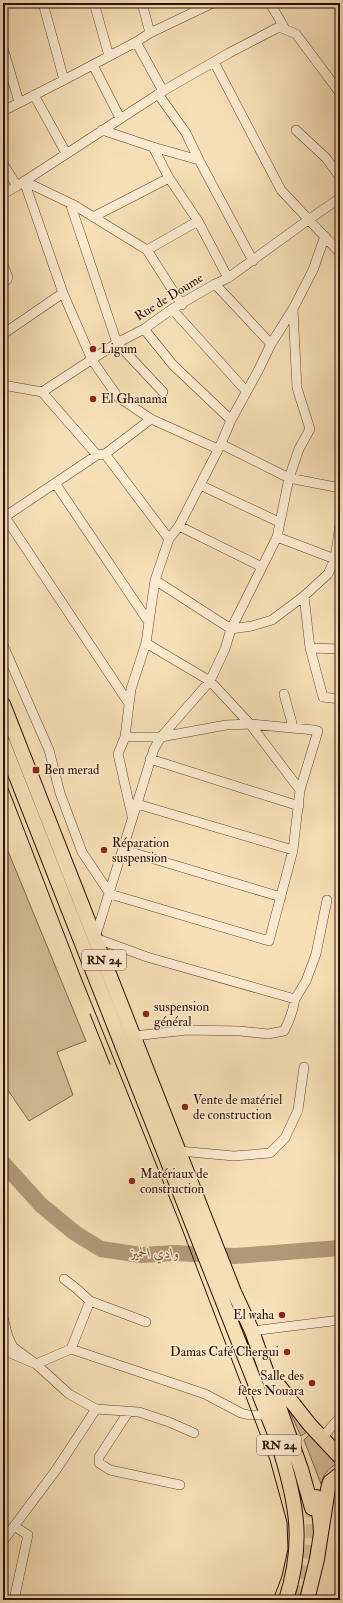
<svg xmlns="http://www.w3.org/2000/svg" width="343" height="1603" font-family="'IM FELL Double Pica',Amiri,serif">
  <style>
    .green { fill: #d4bc98; stroke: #80644c }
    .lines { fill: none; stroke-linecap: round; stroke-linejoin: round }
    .river { stroke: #b29879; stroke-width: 16 }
    .primary-tunnel { stroke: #d8c09c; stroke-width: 14; stroke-dasharray: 14 7; stroke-linecap: butt }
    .minor-casing { stroke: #5e422e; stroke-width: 10 }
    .primary-casing { stroke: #2b0d00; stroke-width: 16 }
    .minor { stroke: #faebd0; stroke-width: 9 }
    .primary { stroke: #f7e0b7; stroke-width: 14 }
    .tram { stroke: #2b0d00; stroke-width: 1 }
    .poi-dot { fill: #8f2418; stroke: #faebd0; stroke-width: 1.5 }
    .labels { text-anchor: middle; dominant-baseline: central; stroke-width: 3; stroke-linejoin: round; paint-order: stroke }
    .shield { fill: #faebd0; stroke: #69503e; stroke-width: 1 }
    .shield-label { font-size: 12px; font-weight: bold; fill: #2b0d00 }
    .street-label { font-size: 13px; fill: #2b0d00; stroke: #faebd0 }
    .poi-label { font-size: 13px; fill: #2b0d00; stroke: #faebd0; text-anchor: start }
    .water-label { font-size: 14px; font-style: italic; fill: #684c36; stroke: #faebd0 }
  </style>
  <rect width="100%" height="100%" fill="#f7e0b7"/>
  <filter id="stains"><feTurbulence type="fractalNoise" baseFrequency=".005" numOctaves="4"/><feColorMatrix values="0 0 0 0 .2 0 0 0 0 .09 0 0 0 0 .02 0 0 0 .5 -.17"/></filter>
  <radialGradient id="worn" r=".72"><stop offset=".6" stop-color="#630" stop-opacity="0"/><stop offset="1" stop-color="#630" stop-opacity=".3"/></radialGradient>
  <path class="green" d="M3,839L86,1041L57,1052L73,1095L29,1121L3,1083Z
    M288,1408L307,1432L301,1436Z
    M309,1435L337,1464C328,1468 323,1475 321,1484L304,1440Z"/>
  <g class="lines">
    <path class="river" d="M3,1163L41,1205L75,1233L101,1249L141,1255L175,1253L235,1256L340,1248"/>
    <path class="primary-tunnel" d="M300,1600C309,1571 315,1539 312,1508"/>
    <defs>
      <path id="minor" d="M43,3L64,80
        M94,3L109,56
        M142,3L150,33
        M270,3L285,29
        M136,42L163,91
        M3,48L19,102
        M214,62L281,190L340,253
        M93,65L120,118
        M158,94L186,133L199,160L253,261
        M34,95L66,153
        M3,111L64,80L136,42L150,33L213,3
        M102,130L153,147L199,160
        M296,130L326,158L340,177
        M153,147L169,178L198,221L228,278
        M3,164L17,186
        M24,181L63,293L92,360L118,397L151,419L218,449
        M24,181L74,205L147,250L182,305
        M3,194L17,186L163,91L229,53L279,27L296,34L340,93
        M70,203L117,343L163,392
        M93,217L169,178
        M147,250L198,221
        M3,265L8,277L7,280L3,282
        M215,284L271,344
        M172,309L246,391
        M293,309L297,388L310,429L299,449L289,478L277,537L231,629L225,649L210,681L161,737L154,749L95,938L147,957L295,999L306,981L316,954L327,900
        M340,317V331
        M144,329L173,365L231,420
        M3,334L63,293
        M3,385L42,392L117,343L144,329L172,309L215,284L228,278L308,220L340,198
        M42,392L97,455
        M221,444L289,478L340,488
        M105,454L169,539
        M55,483L148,621
        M200,485L279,522
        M5,517L128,702
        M3,518L97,455L105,454L151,419
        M179,526L262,567
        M277,537L335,559
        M155,580L231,629L252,626L272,620L304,596L328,574L335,559L340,524
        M304,596L310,648L323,697L340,699
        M3,645L49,750L60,793L82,852L110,894L269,941L293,850L300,790L250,724L210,681L146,643
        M310,648L340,649
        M284,694L293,727
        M125,737H161L226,725L250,724L314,730L318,731L300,790
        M150,759L299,806
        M137,804L293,850
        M132,816L118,754L125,737L131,689L146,643L155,580L169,539L179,526L221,444L231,420L258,371L271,344L293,309L313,270L325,236
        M124,850L281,897
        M134,1036L187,1030L240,1031L268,1034L284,1031C290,1020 293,1011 295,999
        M179,1151L234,1156L270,1153L285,1138L298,1110L304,1067
        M64,1279L77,1289L90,1301L146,1322
        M3,1317L8,1337L13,1347L36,1364L69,1394L96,1409L56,1470L3,1541
        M252,1331L340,1320
        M71,1349L90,1301
        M3,1350L36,1364L71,1349L205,1394L241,1413L249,1415H268
        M96,1409L139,1412L169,1422L194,1433
        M129,1411L99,1457V1463L110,1470L180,1485
        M322,1438L340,1417
        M14,1526L28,1535L14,1600"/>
      <path id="primary" d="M3,704L234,1292L252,1331L301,1469L312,1508
        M3,743L277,1439C295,1499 306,1538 286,1600
        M272,1377L310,1425L340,1457
        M316,1497L320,1519L321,1532
        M307,1600L317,1559L328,1489L330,1482L340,1474"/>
    </defs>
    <use href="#minor" class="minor-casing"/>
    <use href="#primary" class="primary-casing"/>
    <use href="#minor" class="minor"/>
    <use href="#primary" class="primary"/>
    <path class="tram" d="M3,775L80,975L181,1226L270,1460L287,1522L288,1549L282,1576L273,1600
      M90,1014L110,1064"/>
  </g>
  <g class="poi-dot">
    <circle cx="93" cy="349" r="4"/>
    <circle cx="93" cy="399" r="4"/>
    <rect x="32" y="766" width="8" height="8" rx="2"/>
    <circle cx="104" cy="850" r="4"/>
    <circle cx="146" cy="1014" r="4"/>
    <circle cx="185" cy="1107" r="4"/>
    <circle cx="132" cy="1181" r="4"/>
    <circle cx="282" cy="1315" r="4"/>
    <circle cx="287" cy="1352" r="4"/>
    <circle cx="312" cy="1383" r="4"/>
  </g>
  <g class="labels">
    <g class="shield">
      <rect x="82" y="950" width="44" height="20" rx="3"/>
      <rect x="257" y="1435" width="44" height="20" rx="3"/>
    </g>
    <g class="shield-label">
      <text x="104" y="960">RN 24</text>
      <text x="279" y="1445">RN 24</text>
    </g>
    <g class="street-label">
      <text transform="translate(169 297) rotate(-32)">Rue de Doume</text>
    </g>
    <g class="poi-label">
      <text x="101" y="349">Ligum</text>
      <text x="101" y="399">El Ghanama</text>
      <text x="44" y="770">Ben merad</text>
      <text x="112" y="843">Réparation<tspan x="112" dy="15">suspension</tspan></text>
      <text x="154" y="1007">suspension<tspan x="154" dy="15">général</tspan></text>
      <text x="193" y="1100">Vente de matériel<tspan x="193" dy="15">de construction</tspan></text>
      <text x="140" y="1174">Matériaux de<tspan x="140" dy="15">construction</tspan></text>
      <text x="274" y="1315" text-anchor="end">El waha</text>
      <text x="279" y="1352" text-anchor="end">Damas Café Chergui</text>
      <text x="304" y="1376" text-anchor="end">Salle des<tspan x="304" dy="15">fêtes Nouara</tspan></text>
    </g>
    <g class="water-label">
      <text transform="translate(155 1253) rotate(1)">وادي الحميز</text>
    </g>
  </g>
  <rect width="343" height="1603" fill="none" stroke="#f7e0b7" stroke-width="16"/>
  <rect x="4" y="4" width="335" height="1595" fill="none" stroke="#2b0d00" stroke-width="2"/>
  <rect x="8" y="8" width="327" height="1587" fill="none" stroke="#2b0d00"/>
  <rect width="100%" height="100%" filter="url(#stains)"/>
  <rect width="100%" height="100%" fill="url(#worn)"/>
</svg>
